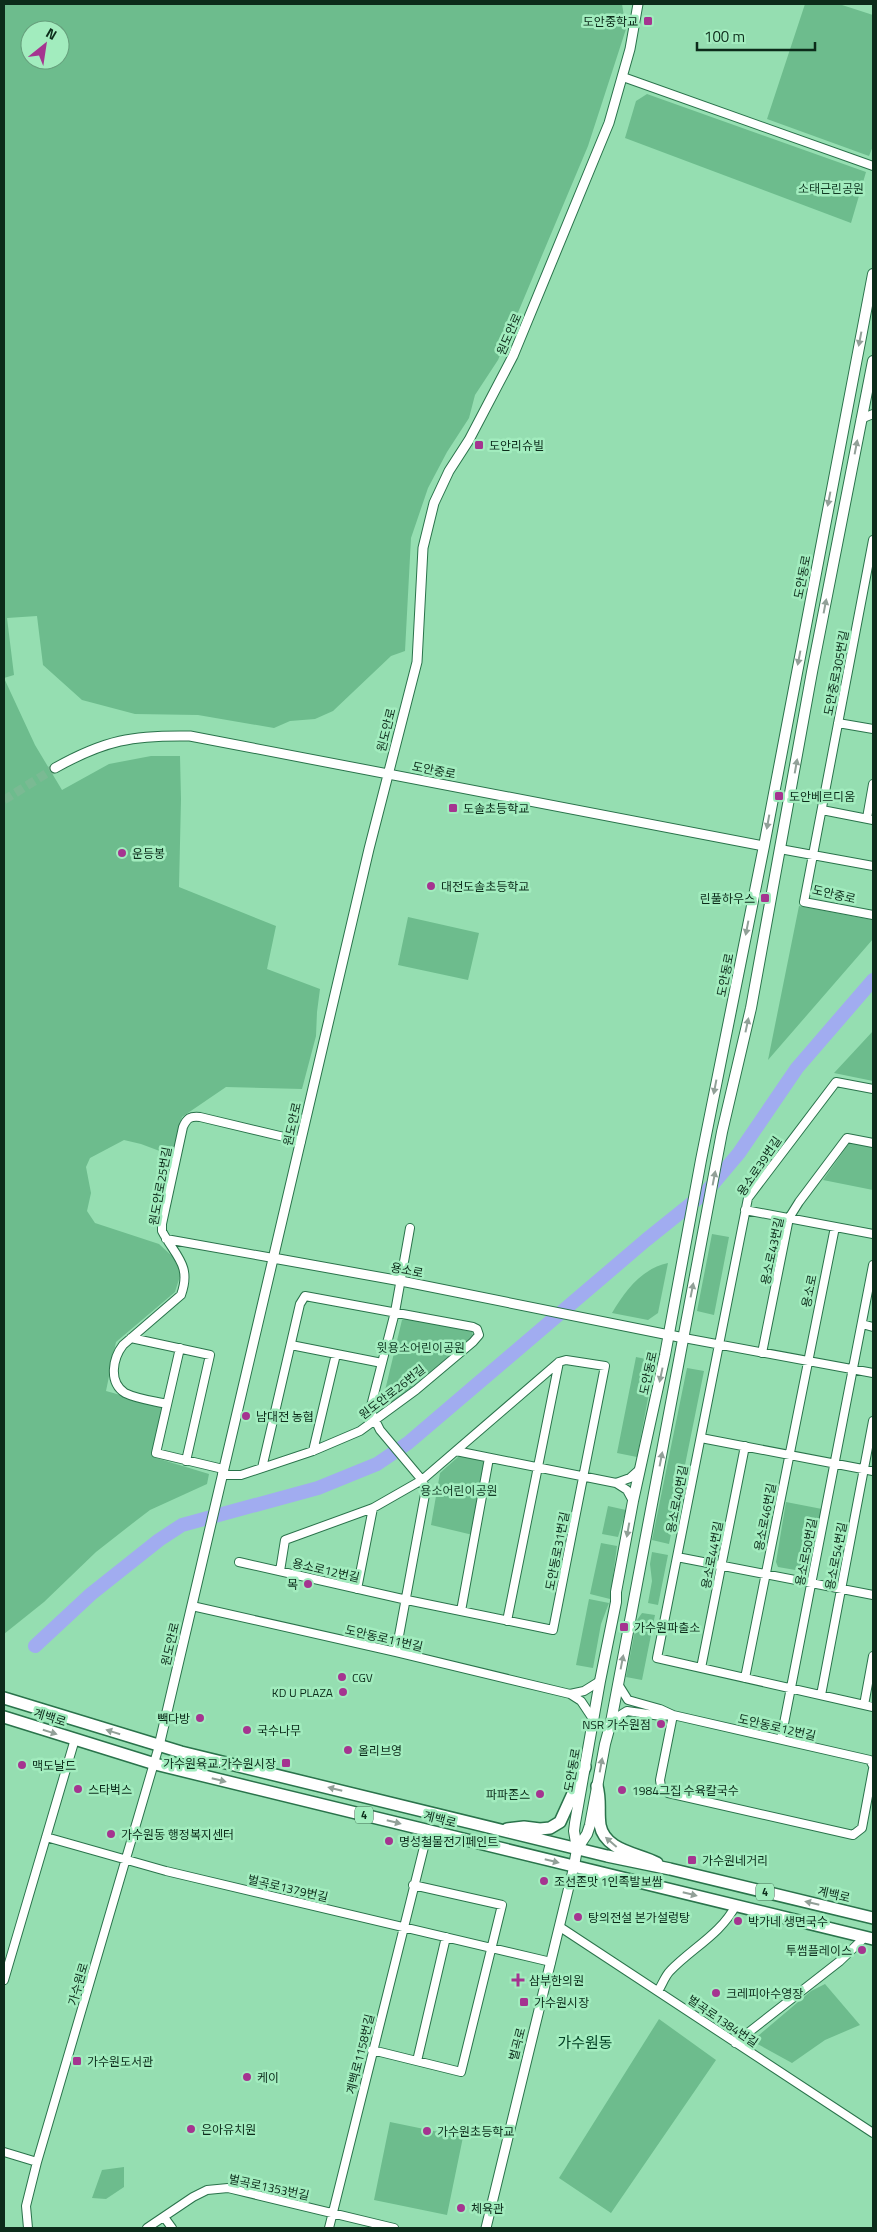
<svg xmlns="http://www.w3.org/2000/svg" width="877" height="2232" font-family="'Titillium Web','Noto Sans KR',sans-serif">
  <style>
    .green { fill: #6dbc8d; fill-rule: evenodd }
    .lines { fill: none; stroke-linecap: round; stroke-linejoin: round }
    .river { stroke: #a1acf0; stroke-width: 14 }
    .tertiary-tunnel { stroke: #7aba93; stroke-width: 9; stroke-dasharray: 9 4.5; stroke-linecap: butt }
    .minor-casing { stroke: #2a734b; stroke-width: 10 }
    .tertiary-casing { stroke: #2a734b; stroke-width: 11 }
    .secondary-casing { stroke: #2a734b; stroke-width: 12 }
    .primary-casing { stroke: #2a734b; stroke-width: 14 }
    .minor { stroke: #fff; stroke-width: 8 }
    .tertiary { stroke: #fff; stroke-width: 9 }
    .secondary { stroke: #fff; stroke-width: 10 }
    .primary { stroke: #fff; stroke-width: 11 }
    .oneway { fill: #92a098 }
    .poi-dot { fill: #a53490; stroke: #a2ecbe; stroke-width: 2 }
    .labels { text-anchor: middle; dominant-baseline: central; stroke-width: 5; stroke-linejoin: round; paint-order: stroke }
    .shield { fill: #a2ecbe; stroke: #39654b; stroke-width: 1 }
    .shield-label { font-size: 11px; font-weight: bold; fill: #0c2b1a }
    .poi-label { font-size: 12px; fill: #0c2b1a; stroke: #a2ecbe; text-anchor: start }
    .park-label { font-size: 12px; fill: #123b25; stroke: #a2ecbe }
    .street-label { font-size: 12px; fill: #0c2b1a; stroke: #a2ecbe }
    .quarter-label { font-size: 15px; fill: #024024; stroke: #a2ecbe }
  </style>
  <rect width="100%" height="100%" fill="#95deb1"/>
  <path class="green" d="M4,4H622L626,29L588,146L498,360L475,395L469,418L447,452L428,488L411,538L405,651L391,656L333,711L315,719L290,721L274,728L198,715L135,714L82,700L43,665L37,616L7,618L14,675L4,678L35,745L62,790L109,764L151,756H180L181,799L179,887L276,926L267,969L320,989L317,1012L316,1036L302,1089L226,1087L182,1117L175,1148L165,1153L141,1144L124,1140L90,1158L86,1167L91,1193L87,1211L95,1223L159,1244L173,1257L181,1273L175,1292L116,1342L106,1391L160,1406L162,1410L153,1457L209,1474L207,1484L150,1510L133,1523L96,1552L44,1602L4,1634ZM30,30H60V60H30Z
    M805,4H839L873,15V146L869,156L767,119Z
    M647,94L866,172L851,223L625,138L636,101Z
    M799,906L873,920V939L768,1060Z
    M408,917L479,933L468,980L398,965Z
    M873,1031V1081L834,1073Z
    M850,1142L873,1145V1190L823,1180Z
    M712,1234L729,1237L714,1315L697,1311Z
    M668,1263L658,1313L648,1320L612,1313C625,1291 641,1269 668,1263Z
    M408,1318L472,1332L473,1336L384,1410L381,1407L402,1320Z
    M636,1357L655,1361L637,1457L617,1453Z
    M687,1368L704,1371L669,1544L652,1540Z
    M459,1456L486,1460L473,1535L431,1525L440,1473Z
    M786,1502L822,1509L811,1570L807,1572L778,1567L776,1562Z
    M608,1506L626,1510L618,1537L602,1534Z
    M601,1543L617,1546L610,1599L590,1594Z
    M652,1552L668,1555L658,1605L648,1603L652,1581L650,1564Z
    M589,1599L609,1603L601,1624L593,1668L576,1665Z
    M642,1613L655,1615L642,1680L626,1677L637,1620Z
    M825,1984L860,2025L825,2040L792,2063L752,2041L811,1991Z
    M659,2019L716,2060L611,2213L559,2178Z
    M390,2122L463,2137L447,2215L374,2200Z
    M124,2167V2187L106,2199L92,2198L102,2170Z"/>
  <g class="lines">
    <path class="river" d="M35,1646L91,1594L159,1540L182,1525L318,1488L377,1464L408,1443L646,1240L707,1191L739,1153L797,1068L873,980"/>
    <path class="tertiary-tunnel" d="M4,800L55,768"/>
    <defs>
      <path id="minor" d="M623,77L873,166
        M861,419L873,414
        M873,540L804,902L873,915
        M838,723L873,729
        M822,810L873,820
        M867,818L873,784
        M780,849L873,866
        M873,1089L836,1082L748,1198L657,1658L873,1707
        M745,1210L873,1234
        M166,1239L273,1258
        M862,1324L873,1327
        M131,1338L210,1355L186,1461
        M684,1338L873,1373
        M291,1345L382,1363
        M180,1348L156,1453L223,1469
        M762,1353L789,1218L799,1202L847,1138L873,1143
        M167,1404C154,1401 137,1399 125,1393C108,1382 113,1358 123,1345L181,1295C192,1265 175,1256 162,1231V1224L183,1127C187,1118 190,1116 200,1117L301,1141
        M701,1438L873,1471
        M313,1451L336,1354
        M456,1451L616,1483L627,1490L633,1501
        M222,1475H241L313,1451L360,1431L416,1390L473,1342L479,1335L477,1329L473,1327L305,1296L300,1304L262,1468
        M616,1483L630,1478L640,1469
        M677,1557L873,1595
        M239,1562L407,1600L553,1630L605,1366L566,1360L559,1362L422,1480L373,1508L285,1540L280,1571
        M357,1589L373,1508
        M192,1606L396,1652L570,1694L581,1701L593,1719
        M461,1611L489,1458
        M507,1621L559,1362
        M396,1652L426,1489L422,1480L380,1430L370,1410L395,1312L410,1228
        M701,1668L745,1446
        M745,1678L835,1227
        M618,1684L628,1700L660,1709L673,1715L870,1760L873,1766
        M570,1694L584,1691L600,1681
        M821,1695L873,1421
        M864,1705L873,1656
        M673,1715L660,1780L661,1787L668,1793L853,1835L862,1828L873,1769
        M611,1721L627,1711L661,1716L671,1715
        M781,1739L873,1265
        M46,1837L166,1871L551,1962
        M560,1927L873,2133
        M4,1980L75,1739
        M658,1991C662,1985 665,1976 670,1971C692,1948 721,1934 736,1905
        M735,2043L840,1961L865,1937
        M372,2050L461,2072L502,1905L413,1885
        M417,2061L446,1937
        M4,2152L37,2162
        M164,2217L172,2228
        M28,2228L26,2206L37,2162L159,1746
        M147,2228L193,2197L207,2190L228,2188L394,2228
        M329,2228L428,1831"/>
      <path id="tertiary" d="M55,768C105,740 133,735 190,736L764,846
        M273,1258L401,1281L684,1338
        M159,1746L369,849L417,662L423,548L434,503L449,471L469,440L513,356L609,123L630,49L638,4
        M486,2228L574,1866"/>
      <path id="secondary" d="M577,1849L587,1834L590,1825L605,1744L611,1722L722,1132L751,1008L812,672L873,361
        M574,1866L577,1849L574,1831L575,1823L600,1681L616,1602V1592L633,1501L665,1355L701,1160L764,846L873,274"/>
      <path id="primary" d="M4,1698L181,1752L607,1856L670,1869L873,1918
        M4,1717L155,1764L873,1939
        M597,1786C601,1801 598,1811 600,1825C605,1851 638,1853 657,1863
        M507,1829L524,1827L540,1829L550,1828L560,1822L585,1767"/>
    </defs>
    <use href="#minor" class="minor-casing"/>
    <use href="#tertiary" class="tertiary-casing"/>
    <use href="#secondary" class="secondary-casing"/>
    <use href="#primary" class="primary-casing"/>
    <use href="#minor" class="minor"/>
    <use href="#tertiary" class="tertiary"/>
    <use href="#secondary" class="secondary"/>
    <use href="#primary" class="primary"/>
  </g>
  <defs><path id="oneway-solid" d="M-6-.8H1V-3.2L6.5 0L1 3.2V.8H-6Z" transform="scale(1.25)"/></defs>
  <g class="oneway">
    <use href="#oneway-solid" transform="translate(860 339) rotate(101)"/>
    <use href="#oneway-solid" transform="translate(856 447) rotate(-79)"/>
    <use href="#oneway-solid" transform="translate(829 499) rotate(101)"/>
    <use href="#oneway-solid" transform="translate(825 606) rotate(-79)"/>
    <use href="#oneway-solid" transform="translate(799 658) rotate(101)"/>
    <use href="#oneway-solid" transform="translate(796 766) rotate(-80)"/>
    <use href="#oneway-solid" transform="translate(768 822) rotate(100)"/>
    <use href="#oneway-solid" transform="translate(747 928) rotate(101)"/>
    <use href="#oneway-solid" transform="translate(747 1025) rotate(-78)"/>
    <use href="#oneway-solid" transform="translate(715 1087) rotate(101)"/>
    <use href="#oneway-solid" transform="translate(714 1178) rotate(-79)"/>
    <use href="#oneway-solid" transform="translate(692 1290) rotate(-79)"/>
    <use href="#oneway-solid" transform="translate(661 1375) rotate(102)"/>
    <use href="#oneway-solid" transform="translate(661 1459) rotate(-79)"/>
    <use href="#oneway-solid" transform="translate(628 1530) rotate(100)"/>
    <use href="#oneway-solid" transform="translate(622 1662) rotate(-79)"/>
    <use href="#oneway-solid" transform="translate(50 1732) rotate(17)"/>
    <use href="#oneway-solid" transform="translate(113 1732) rotate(-163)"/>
    <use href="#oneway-solid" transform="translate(601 1765) rotate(-80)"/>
    <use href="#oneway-solid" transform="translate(219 1780) rotate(14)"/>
    <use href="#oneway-solid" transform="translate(335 1789) rotate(-166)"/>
    <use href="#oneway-solid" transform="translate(394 1822) rotate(14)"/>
    <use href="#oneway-solid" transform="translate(611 1842) rotate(-139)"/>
    <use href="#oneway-solid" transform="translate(552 1861) rotate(14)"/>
    <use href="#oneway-solid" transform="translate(690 1894) rotate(14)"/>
    <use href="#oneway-solid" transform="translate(812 1903) rotate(-167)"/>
  </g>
  <g class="poi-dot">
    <rect x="643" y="16" width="10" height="10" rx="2.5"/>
    <rect x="474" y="440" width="10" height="10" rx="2.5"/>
    <rect x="774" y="791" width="10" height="10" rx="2.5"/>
    <rect x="448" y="803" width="10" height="10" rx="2.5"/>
    <circle cx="122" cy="853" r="5"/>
    <circle cx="431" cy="886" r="5"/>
    <rect x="760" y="893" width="10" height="10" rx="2.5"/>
    <circle cx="246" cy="1416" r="5"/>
    <circle cx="308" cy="1584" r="5"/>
    <rect x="619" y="1622" width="10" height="10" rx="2.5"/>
    <circle cx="342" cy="1677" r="5"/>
    <circle cx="343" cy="1692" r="5"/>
    <circle cx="200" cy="1718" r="5"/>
    <circle cx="661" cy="1724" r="5"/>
    <circle cx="247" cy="1730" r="5"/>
    <circle cx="348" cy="1750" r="5"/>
    <rect x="281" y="1758" width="10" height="10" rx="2.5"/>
    <circle cx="22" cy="1765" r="5"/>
    <circle cx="78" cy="1789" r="5"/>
    <circle cx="622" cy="1790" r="5"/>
    <circle cx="540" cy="1794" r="5"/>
    <circle cx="111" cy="1834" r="5"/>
    <circle cx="389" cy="1841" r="5"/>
    <rect x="687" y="1855" width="10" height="10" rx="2.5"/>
    <circle cx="544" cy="1881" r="5"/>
    <circle cx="578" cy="1917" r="5"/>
    <circle cx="738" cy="1921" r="5"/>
    <circle cx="862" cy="1950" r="5"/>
    <path d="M515.5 1972.5h5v5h5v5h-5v5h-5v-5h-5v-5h5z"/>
    <circle cx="716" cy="1993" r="5"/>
    <rect x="519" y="1997" width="10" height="10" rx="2.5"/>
    <rect x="72" y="2056" width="10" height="10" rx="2.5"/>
    <circle cx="247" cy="2077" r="5"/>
    <circle cx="191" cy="2129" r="5"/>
    <circle cx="427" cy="2131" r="5"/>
    <circle cx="461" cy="2208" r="5"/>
  </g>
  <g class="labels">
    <g class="shield">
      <rect x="355" y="1806.5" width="18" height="17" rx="4"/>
      <rect x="756" y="1883.5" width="18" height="17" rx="4"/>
    </g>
    <g class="shield-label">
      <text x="364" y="1815">4</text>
      <text x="765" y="1892">4</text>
    </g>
    <g class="poi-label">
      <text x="638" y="21" text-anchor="end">도안중학교</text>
      <text x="489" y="445">도안리슈빌</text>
      <text x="789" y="796">도안베르디움</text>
      <text x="463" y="808">도솔초등학교</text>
      <text x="132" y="853">운등봉</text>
      <text x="441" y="886">대전도솔초등학교</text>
      <text x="755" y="898" text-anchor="end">린풀하우스</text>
      <text x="256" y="1416">남대전 농협</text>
      <text x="298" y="1584" text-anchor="end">목</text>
      <text x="634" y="1627">가수원파출소</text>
      <text x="352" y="1677">CGV</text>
      <text x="333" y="1692" text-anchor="end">KD U PLAZA</text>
      <text x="190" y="1718" text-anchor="end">빽다방</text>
      <text x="651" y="1724" text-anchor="end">NSR 가수원점</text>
      <text x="257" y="1730">국수나무</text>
      <text x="358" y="1750">올리브영</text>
      <text x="276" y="1763" text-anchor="end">가수원육교.가수원시장</text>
      <text x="32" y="1765">맥도날드</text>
      <text x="88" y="1789">스타벅스</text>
      <text x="632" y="1790">1984그집 수육칼국수</text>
      <text x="530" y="1794" text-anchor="end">파파존스</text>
      <text x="121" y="1834">가수원동 행정복지센터</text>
      <text x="399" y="1841">명성철물전기페인트</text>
      <text x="702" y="1860">가수원네거리</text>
      <text x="554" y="1881">조선존맛 1인족발보쌈</text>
      <text x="588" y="1917">탕의전설 본가설렁탕</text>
      <text x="748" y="1921">박가네 생면국수</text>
      <text x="852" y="1950" text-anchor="end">투썸플레이스</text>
      <text x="529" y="1980">삼부한의원</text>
      <text x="726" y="1993">크레피아수영장</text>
      <text x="534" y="2002">가수원시장</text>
      <text x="87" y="2061">가수원도서관</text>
      <text x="257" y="2077">케이</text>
      <text x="201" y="2129">은아유치원</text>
      <text x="437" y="2131">가수원초등학교</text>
      <text x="471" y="2208">체육관</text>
    </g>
    <g class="park-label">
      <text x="831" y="188">소태근린공원</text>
      <text x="421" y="1347">윗용소어린이공원</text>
      <text x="459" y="1490">용소어린이공원</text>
    </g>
    <g class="street-label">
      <text transform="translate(509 334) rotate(-66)">원도안로</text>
      <text transform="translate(802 577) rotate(-79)">도안동로</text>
      <text transform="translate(836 673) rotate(-79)">도안중로305번길</text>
      <text transform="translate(386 730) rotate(-76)">원도안로</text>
      <text transform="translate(434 770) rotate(11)">도안중로</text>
      <text transform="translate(834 894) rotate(13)">도안중로</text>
      <text transform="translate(725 975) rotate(-79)">도안동로</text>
      <text transform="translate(292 1124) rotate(-78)">원도안로</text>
      <text transform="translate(759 1166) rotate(-56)">용소로39번길</text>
      <text transform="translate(160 1186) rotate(-80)">원도안로25번길</text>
      <text transform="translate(772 1251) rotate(-78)">용소로43번길</text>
      <text transform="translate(407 1270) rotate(11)">용소로</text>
      <text transform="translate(809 1291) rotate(-78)">용소로</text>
      <text transform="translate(648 1373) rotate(-78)">도안동로</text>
      <text transform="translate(392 1392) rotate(-38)">원도안로26번길</text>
      <text transform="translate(677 1499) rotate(-79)">용소로40번길</text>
      <text transform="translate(765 1517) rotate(-79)">용소로46번길</text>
      <text transform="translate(557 1551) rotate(-79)">도안동로31번길</text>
      <text transform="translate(806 1552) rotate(-79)">용소로50번길</text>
      <text transform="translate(712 1555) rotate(-79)">용소로44번길</text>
      <text transform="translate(836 1556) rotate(-79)">용소로54번길</text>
      <text transform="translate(326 1570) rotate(13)">용소로12번길</text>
      <text transform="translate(384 1638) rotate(13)">도안동로11번길</text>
      <text transform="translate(170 1644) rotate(-77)">원도안로</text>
      <text transform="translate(50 1717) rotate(17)">계백로</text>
      <text transform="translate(777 1727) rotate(13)">도안동로12번길</text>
      <text transform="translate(572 1770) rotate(-80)">도안동로</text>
      <text transform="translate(440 1819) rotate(14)">계백로</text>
      <text transform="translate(288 1888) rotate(13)">벌곡로1379번길</text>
      <text transform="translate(834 1894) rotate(13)">계백로</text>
      <text transform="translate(78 1984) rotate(-74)">가수원로</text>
      <text transform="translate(723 2021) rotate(34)">벌곡로1384번길</text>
      <text transform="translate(517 2044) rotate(-76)">벌곡로</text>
      <text transform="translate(360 2054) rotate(-76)">계백로1158번길</text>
      <text transform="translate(269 2187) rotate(12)">벌곡로1353번길</text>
    </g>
    <g class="quarter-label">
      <text x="585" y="2042">가수원동</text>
    </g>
  </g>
  <rect width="877" height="2232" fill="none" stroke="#0c2b1a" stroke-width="10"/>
  <g transform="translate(45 45) rotate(30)"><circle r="24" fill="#a2ecbe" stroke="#669f7c"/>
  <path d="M0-4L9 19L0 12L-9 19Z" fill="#a53490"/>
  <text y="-8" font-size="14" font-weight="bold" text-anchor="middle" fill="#0c2b1a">N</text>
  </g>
  <path d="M697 42v8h118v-8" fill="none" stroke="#0c2b1a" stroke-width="2.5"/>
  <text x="704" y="42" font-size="15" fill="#0c2b1a" stroke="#a2ecbe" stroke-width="4" paint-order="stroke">100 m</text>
</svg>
